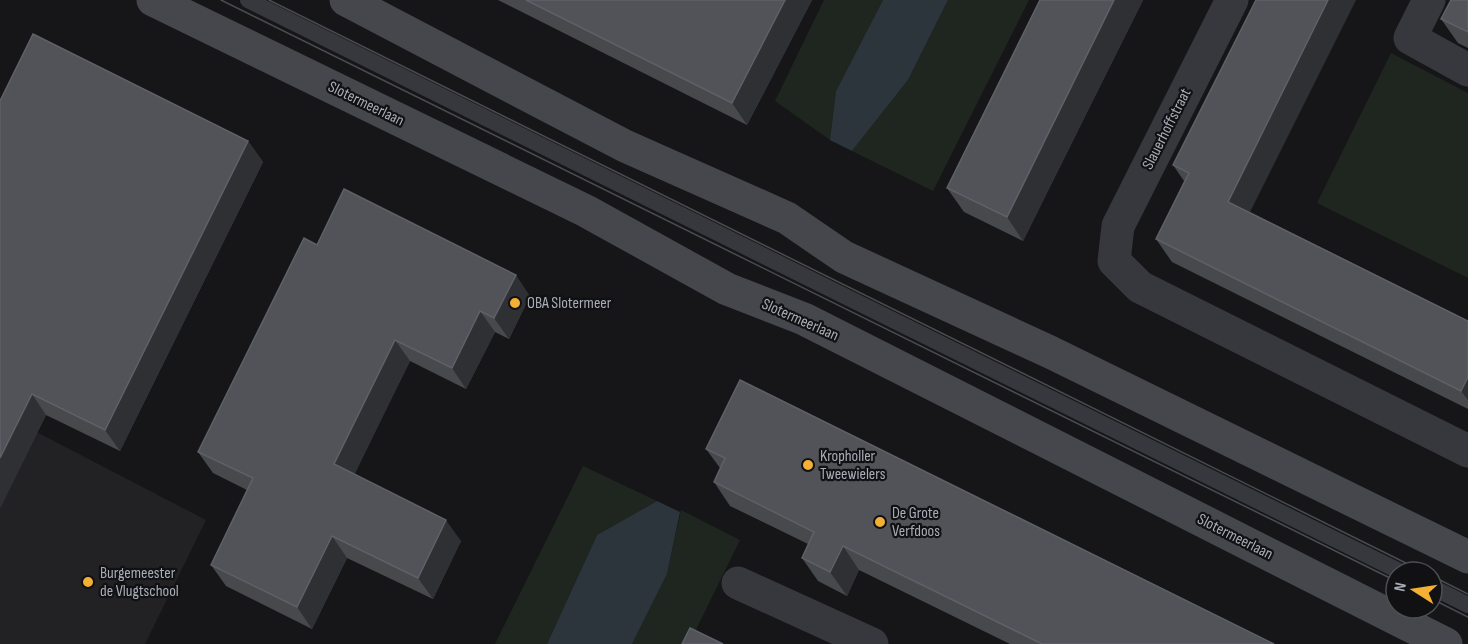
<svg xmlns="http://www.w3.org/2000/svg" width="1468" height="644" font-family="'Sofia Sans Condensed',sans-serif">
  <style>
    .built { fill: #222225 }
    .grass { fill: #1e261f }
    .water { fill: #2c353c }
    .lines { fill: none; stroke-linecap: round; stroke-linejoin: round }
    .service { stroke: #37383d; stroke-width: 16 }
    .minor { stroke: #37383d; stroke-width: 33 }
    .secondary { stroke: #45474d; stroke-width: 33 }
    .tram { stroke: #4a4c52; stroke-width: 1.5 }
    .wall { fill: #47494d }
    .shaded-wall { fill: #2f3033 }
    .building { fill: #525359; stroke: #5f6168; stroke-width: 1.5 }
    .poi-dot { fill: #f2b134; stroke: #111113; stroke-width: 2 }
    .labels { text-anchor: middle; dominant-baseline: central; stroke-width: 4.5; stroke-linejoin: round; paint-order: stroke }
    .street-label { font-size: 16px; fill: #a8adb8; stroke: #111113 }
    .poi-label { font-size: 16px; fill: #a8adb8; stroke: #111113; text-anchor: start }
  </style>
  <rect width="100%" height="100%" fill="#161618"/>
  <path class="built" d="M0,413L206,520L145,644H0Z"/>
  <path class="grass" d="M824,0H883L836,91L830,140L775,101Z
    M948,0H1029L933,191L852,151L908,80Z
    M1391,53L1468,93V278L1317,203Z
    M583,466L657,501L597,535L547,644H495Z
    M681,510L740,540L689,644H632L667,574Z"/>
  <path class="water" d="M883,0H948L908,80L852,151L830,140L836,91Z
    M657,501L680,512L667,574L632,644H547L597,535Z"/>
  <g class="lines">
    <path class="service" d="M248,0L1401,572
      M1432,587L1468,605"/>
    <path class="minor" d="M1232,0L1118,226L1114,261L1140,287L1468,451
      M1429,0L1410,38L1468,70
      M738,583L872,644"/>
    <path class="secondary" d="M153,0L586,211L727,289L804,319L1446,644
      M346,0L625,146L787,218L844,257L1050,352L1468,557"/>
    <path class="tram" d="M221,0L1396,581
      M269,0L1424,572
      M1432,576L1468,594
      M1432,599L1468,617"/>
  </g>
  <path class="wall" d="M498,0H812L747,125Z
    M1040,0H1143L1023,241L964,212L947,188Z
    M1256,0L1250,212L1468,321V409L1172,262L1156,239L1184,181L1173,165Z
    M1468,0V48L1458,43L1441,19Z
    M33,34L248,141L263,162L120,451L46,415L0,508Z
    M317,245L530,296L509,339L495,332L466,389L410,361L354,474L461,541L433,599L347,558L312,629L226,586L211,565L247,490L213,473L198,452Z
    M706,449L1274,644H1010L859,570L847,596L818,581L802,558L808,544L730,506L714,482L720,468Z"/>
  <path class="shaded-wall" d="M785,0H812L747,125L732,103Z
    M1114,0H1143L1023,241L1007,217Z
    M1328,0H1356L1244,224L1228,202Z
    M248,141L263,162L120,451L105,430Z
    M516,275L530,296L509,339L494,318Z
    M480,311L495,332L466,389L452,368Z
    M395,340L410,361L349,486L334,464Z
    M1468,377V400L1461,391Z
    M32,394L46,415L0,508V458Z
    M446,520L461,541L433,599L418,578Z
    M332,536L347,558L312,629L297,607Z
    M843,546L859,570L847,596L830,572Z"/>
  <path class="building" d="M526,0H785L732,103Z
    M1040,0H1114L1007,217L947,188Z
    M1256,0H1328L1228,202L1468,321V377L1461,391L1156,239L1189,173L1173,165Z
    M1451,0H1468V32L1441,19Z
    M33,34L248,141L105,430L32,394L0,458V101Z
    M344,189L516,275L494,318L480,311L452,368L395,340L334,464L446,520L418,578L332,536L297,607L211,565L253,478L198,452L304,238L317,245Z
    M740,380L1274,644H1042L843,546L830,572L802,558L814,532L714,482L725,458L706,449Z
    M690,628L723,644H682Z"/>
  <g class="poi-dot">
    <circle cx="515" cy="303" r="6"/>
    <circle cx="808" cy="465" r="6"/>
    <circle cx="880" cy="522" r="6"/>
    <circle cx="88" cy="582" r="6"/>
  </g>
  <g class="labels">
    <g class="street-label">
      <text transform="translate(366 104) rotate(26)">Slotermeerlaan</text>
      <text transform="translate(1167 129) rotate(-63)">Slauerhoffstraat</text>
      <text transform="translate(800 320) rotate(24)">Slotermeerlaan</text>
      <text transform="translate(1235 537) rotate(27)">Slotermeerlaan</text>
    </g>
    <g class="poi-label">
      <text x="527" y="303">OBA Slotermeer</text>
      <text x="820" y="456">Kropholler<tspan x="820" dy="18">Tweewielers</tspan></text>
      <text x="892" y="513">De Grote<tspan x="892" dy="18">Verfdoos</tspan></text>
      <text x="100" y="573">Burgemeester<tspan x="100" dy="18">de Vlugtschool</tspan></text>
    </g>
  </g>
  <g transform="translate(1414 590) rotate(282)"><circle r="28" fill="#111113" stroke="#4d4f55" stroke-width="1.5"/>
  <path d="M0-4.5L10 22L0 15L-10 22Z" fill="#f2b134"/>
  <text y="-9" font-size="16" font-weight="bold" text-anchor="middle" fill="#a8adb8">N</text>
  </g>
</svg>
